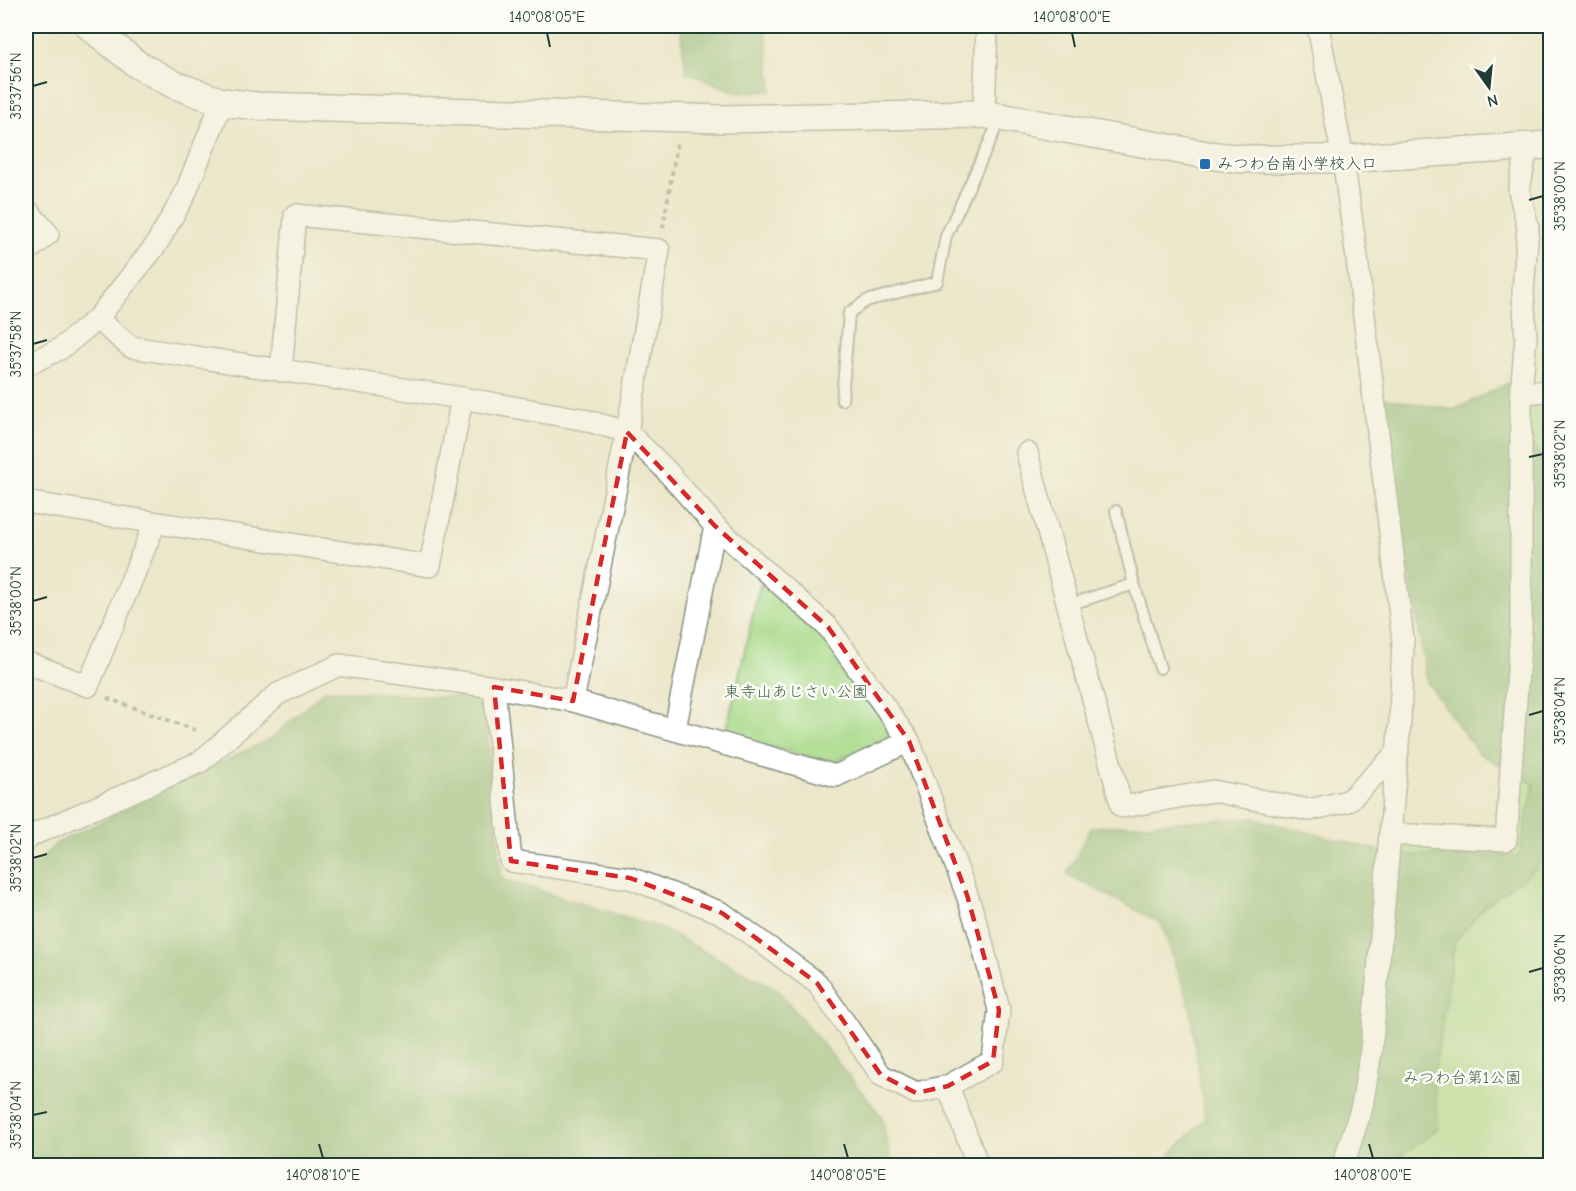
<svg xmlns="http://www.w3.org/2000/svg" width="1576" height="1191" font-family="'Comic Neue','Klee One',sans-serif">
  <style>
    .green { fill: #a8d988; stroke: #648b5e; stroke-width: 1.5 }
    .forest { fill: #86b974; stroke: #527b54; stroke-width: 1.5 }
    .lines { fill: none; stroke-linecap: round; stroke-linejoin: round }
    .service-casing { stroke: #869280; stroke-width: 14 }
    .minor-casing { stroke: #869280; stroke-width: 24 }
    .tertiary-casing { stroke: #869280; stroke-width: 30 }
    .path { stroke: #869280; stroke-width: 4; stroke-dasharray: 4.5 4.5; stroke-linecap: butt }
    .service { stroke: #fff; stroke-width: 10 }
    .minor { stroke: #fff; stroke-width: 21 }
    .tertiary { stroke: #fff; stroke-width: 27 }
    .marked { fill: none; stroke: #d62828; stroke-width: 4.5; stroke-dasharray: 12 8; stroke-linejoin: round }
    .ticks { fill: none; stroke: #1f3d34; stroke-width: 2 }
    .poi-dot { fill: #1f6fb2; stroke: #fdfcf7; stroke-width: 2 }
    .labels { text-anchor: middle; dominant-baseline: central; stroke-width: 5; stroke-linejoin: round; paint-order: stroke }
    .poi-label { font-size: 16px; fill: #1f3d34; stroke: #fdfcf7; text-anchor: start }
    .park-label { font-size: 16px; fill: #416449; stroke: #fdfcf7 }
    .neatline { fill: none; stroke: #1f3d34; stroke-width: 2 }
    .ticks-label { font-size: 15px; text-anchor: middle; fill: #1f3d34 }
  </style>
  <rect width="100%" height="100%" fill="#fdfcf7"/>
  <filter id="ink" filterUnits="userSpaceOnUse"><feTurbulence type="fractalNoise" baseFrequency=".0167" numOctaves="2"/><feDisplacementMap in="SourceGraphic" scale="12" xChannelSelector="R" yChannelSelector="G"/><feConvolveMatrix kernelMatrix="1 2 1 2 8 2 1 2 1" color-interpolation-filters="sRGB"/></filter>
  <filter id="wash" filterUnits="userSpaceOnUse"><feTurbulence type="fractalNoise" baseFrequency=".008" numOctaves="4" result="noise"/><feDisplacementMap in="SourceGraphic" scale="24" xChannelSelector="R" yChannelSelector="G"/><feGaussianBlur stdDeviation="1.35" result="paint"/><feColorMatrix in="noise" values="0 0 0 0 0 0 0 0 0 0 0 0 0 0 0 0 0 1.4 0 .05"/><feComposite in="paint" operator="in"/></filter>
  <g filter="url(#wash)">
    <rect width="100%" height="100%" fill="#ece7cb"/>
    <path class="green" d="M1550,396V1165H1386L1398,840L1510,849L1527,397Z
      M760,584L828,634L892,728L887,739L832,763L725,736Z"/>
    <path class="forest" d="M680,26H765L772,91L739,93L686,72Z
      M1508,383L1541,461L1550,455V840L1536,868L1486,905L1455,941L1433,1081L1439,1128L1389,1165H1160L1205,1119L1190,1007L1161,923L1067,874L1091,827L1252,818L1397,855L1519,856L1534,784L1478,753L1427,682L1381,398L1454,410Z
      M325,690L484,699L502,879L658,927L777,989L881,1115L892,1165L26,1166V872L57,843L272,738Z"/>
  </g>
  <g filter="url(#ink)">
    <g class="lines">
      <defs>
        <path id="service" d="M842,400L849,313L866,301L937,282L946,236L1001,117
          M1134,584L1160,668
          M1068,605L1134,584L1116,511"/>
        <path id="minor" d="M1318,26L1343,159L1357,258L1403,640L1400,721L1371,1051L1362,1106L1343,1166
          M984,114L987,26
          M26,209L48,234L26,252
          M97,319L131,347L462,398L581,419L627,432L664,468L715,526L675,729
          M26,365L60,349L97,319L156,245L184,196L222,102
          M281,371L295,215L659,250L627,432L573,701
          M1521,393L1550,391
          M1027,453L1122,807L1213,791L1309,810L1348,801L1398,752
          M26,502L430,566L462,398
          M715,526L828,627L909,741
          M26,662L88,686L155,523
          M1390,834L1506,840L1521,629V393L1526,337L1523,291L1528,228L1519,190L1527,147
          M26,841L28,837L200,762L278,694L339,665L494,687L573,701L836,776L909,741L967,895L980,935L999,1010L993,1061L948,1086L916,1093L881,1075L817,983L722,913L630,878L511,861L494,687
          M948,1086L978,1166"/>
        <path id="tertiary" d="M89,26L138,65L175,85L222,102L257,106L722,119L984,114L1207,155L1244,159H1343L1550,145"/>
      </defs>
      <use href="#service" class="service-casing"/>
      <use href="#minor" class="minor-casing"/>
      <use href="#tertiary" class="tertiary-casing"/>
      <path class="path" d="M663,228L677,144
        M107,698L198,731"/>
      <use href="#service" class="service"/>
      <use href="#minor" class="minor"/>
      <use href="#tertiary" class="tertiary"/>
    </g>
  </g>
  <path d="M0 0H1576V1191H0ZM627,432L715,526L828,627L909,741L967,895L999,1010L993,1061L948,1086L916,1093L881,1075L817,983L722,913L630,878L511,861L494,687L573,701Z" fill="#ece7cb" fill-opacity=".55" fill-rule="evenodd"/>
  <path class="marked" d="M627,432L715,526L828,627L909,741L967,895L999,1010L993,1061L948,1086L916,1093L881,1075L817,983L722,913L630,878L511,861L494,687L573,701Z"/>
  <path class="ticks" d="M547,33L550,47M1072,33L1075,47M33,86L47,82M1529,200L1543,196M33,344L47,340M1529,457L1543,454M33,601L47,597M1529,715L1543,711M33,858L47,854M1529,972L1543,968M33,1115L47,1112M319,1144L323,1158M844,1144L848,1158M1369,1144L1373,1158"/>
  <rect class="poi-dot" x="1199" y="158" width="12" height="12" rx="3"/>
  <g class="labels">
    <g class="poi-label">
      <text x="1217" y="164">みつわ台南小学校入口</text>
    </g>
    <g class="park-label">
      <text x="796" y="692">東寺山あじさい公園</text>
      <text x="1462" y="1078">みつわ台第1公園</text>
    </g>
  </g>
  <rect width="1576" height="1191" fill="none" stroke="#fdfcf7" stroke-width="66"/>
  <g transform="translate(1489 87) rotate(165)" stroke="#fdfcf7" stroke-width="4.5" paint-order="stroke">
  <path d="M0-4.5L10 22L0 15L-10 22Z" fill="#1f3d34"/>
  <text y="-9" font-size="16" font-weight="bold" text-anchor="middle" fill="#1f3d34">N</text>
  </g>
  <rect x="33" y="33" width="1510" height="1125" class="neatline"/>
  <g class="ticks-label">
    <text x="547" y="22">140°08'05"E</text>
    <text x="1072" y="22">140°08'00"E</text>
    <text transform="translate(16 86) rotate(-90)" y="5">35°37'56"N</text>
    <text transform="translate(1560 196) rotate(-90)" y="5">35°38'00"N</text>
    <text transform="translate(16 344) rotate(-90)" y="5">35°37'58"N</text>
    <text transform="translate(1560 454) rotate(-90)" y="5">35°38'02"N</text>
    <text transform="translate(16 601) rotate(-90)" y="5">35°38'00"N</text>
    <text transform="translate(1560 711) rotate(-90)" y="5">35°38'04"N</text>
    <text transform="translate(16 858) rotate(-90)" y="5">35°38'02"N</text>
    <text transform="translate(1560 968) rotate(-90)" y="5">35°38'06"N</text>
    <text transform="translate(16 1115) rotate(-90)" y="5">35°38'04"N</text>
    <text x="323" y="1180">140°08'10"E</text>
    <text x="848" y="1180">140°08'05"E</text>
    <text x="1373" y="1180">140°08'00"E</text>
  </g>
</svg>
